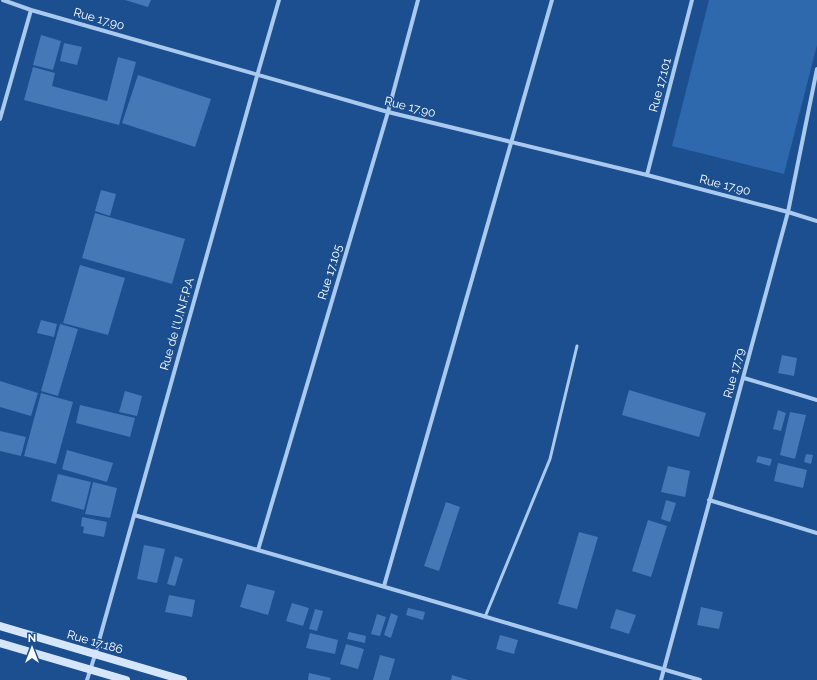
<svg xmlns="http://www.w3.org/2000/svg" width="817" height="680" font-family="Raleway,sans-serif">
  <style>
    .green { fill: #2e69ad }
    .building { fill: #4478b7 }
    .lines { fill: none; stroke-linecap: round; stroke-linejoin: round }
    .lane { stroke: #a9c9ee; stroke-width: 3 }
    .street { stroke: #a9c9ee; stroke-width: 4 }
    .secondary { stroke: #d6e6fa; stroke-width: 8 }
    .labels { text-anchor: middle; dominant-baseline: central; stroke-width: 3; stroke-linejoin: round; paint-order: stroke }
    .street-label { font-size: 12px; fill: #fff; stroke: #1b4f8f }
  </style>
  <rect width="100%" height="100%" fill="#1b4f8f"/>
  <path class="green" d="M709,0H817V45L784,174L672,146Z"/>
  <path class="building" d="M125,0H151L148,7Z
    M41,35L61,41L53,70L33,65Z
    M64,43L82,47L77,65L60,61Z
    M118,57L136,62L119,125L24,100L33,67L55,73L52,86L107,101Z
    M138,75L211,99L195,147L122,123Z
    M101,190L116,194L110,216L95,211Z
    M95,213L185,239L172,284L82,258Z
    M80,265L125,278L108,335L63,323Z
    M41,320L57,324L54,337L37,333Z
    M60,324L78,329L58,396L41,391Z
    M782,355L797,358L794,376L778,373Z
    M0,381L38,393L31,416L0,407Z
    M629,390L706,413L699,437L622,415Z
    M125,391L142,396L137,416L119,412Z
    M41,393L73,402L56,464L24,456Z
    M80,405L135,418L130,437L76,423Z
    M778,410L786,413L781,431L773,429Z
    M790,412L806,415L795,459L780,455Z
    M0,431L26,437L21,456L0,451Z
    M67,450L113,463L107,482L62,469Z
    M806,454L813,455L811,464L804,462Z
    M758,456L772,459L770,466L756,462Z
    M778,463L807,470L803,488L774,481Z
    M668,466L690,471L685,497L661,492Z
    M58,474L91,482L84,510L51,501Z
    M93,482L117,488L110,518L85,514Z
    M666,500L676,503L670,522L661,519Z
    M446,502L460,507L439,571L424,566Z
    M82,517L107,522L104,537L83,533L84,527L81,526Z
    M648,520L667,526L651,577L632,571Z
    M579,532L598,537L577,609L558,604Z
    M144,545L165,549L157,583L137,579Z
    M175,556L183,559L175,586L167,584Z
    M247,584L275,591L268,615L240,607Z
    M169,595L195,600L192,617L165,612Z
    M292,603L309,608L303,626L286,621Z
    M701,607L723,612L719,629L697,625Z
    M408,608L425,612L423,620L406,615Z
    M315,609L323,611L317,631L309,629Z
    M616,609L636,615L629,634L610,628Z
    M391,613L398,616L391,638L384,635Z
    M377,614L386,617L380,636L371,634Z
    M349,632L366,636L365,643L347,639Z
    M310,633L338,640L335,654L306,648Z
    M500,635L518,640L514,654L496,649Z
    M346,644L364,649L358,669L340,664Z
    M380,655L395,659L389,680H373Z
    M309,673L331,678L330,680H308Z
    M452,675L468,680H451Z"/>
  <g class="lines">
    <path class="lane" d="M485,617L550,459L577,346"/>
    <path class="street" d="M3,0L31,10L388,112L647,175L788,212L817,221
      M0,119L31,10
      M647,175L692,0
      M744,378L817,400
      M709,500L817,533
      M134,515C323,567 511,625 700,680
      M258,550L388,112L418,0
      M384,586L552,0
      M87,680L95,655L257,76L279,0
      M661,680L788,212L817,69"/>
    <path class="secondary" d="M0,626L183,680
      M0,643L126,680"/>
  </g>
  <g class="labels">
    <g class="street-label">
      <text transform="translate(99 19) rotate(16)">Rue 17.90</text>
      <text transform="translate(660 85) rotate(-75)">Rue 17.101</text>
      <text transform="translate(410 107) rotate(14)">Rue 17.90</text>
      <text transform="translate(725 185) rotate(14)">Rue 17.90</text>
      <text transform="translate(330 272) rotate(-73)">Rue 17.105</text>
      <text transform="translate(177 324) rotate(-74)">Rue de l'U.N.F.P.A</text>
      <text transform="translate(734 373) rotate(-75)">Rue 17.79</text>
      <text transform="translate(95 642) rotate(16)">Rue 17.186</text>
    </g>
  </g>
  <g transform="translate(32 648)" stroke="#1b4f8f" stroke-width="3" paint-order="stroke">
  <path d="M0-3L7 15L0 10L-7 15Z" fill="#ffffff"/>
  <text y="-6" font-size="11" font-weight="bold" text-anchor="middle" fill="#ffffff">N</text>
  </g>
</svg>
